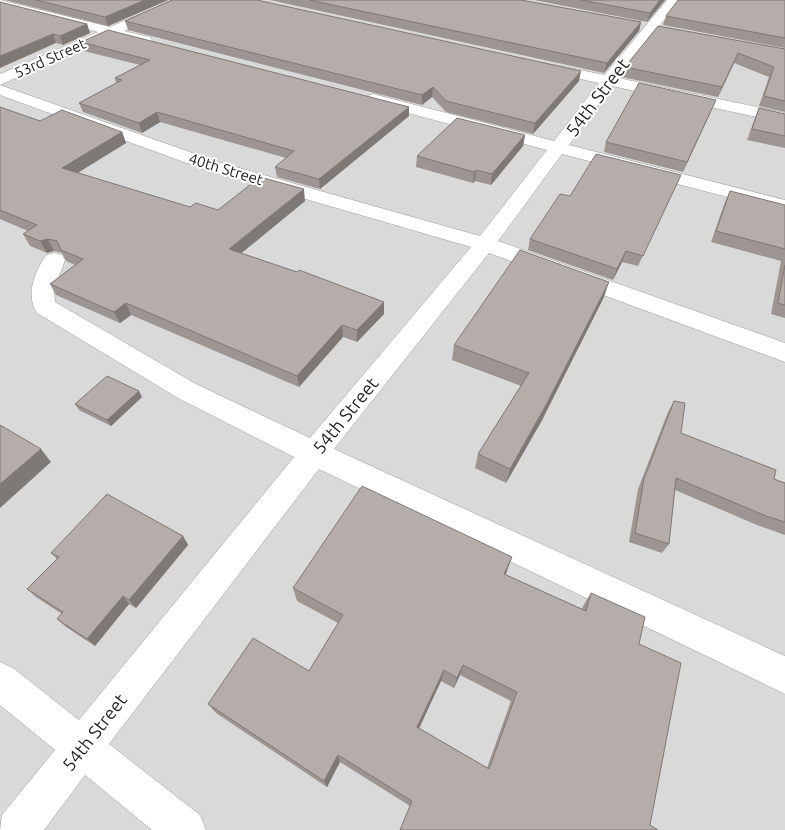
<svg xmlns="http://www.w3.org/2000/svg" width="785" height="830" font-family="Ubuntu,sans-serif">
  <style>
    .residential { fill: #dad9d9 }
    .lines { fill: none; stroke-linecap: round; stroke-linejoin: round }
    .street-casing { stroke: #9d9d9d; stroke-width: 1 }
    .street { fill: #fff; fill-rule: evenodd }
    .wall { fill: #9c9591; fill-rule: evenodd }
    .shaded-wall { fill: #7f7976 }
    .building { fill: #b5ada9; stroke: #7f7976; fill-rule: evenodd }
    .labels { text-anchor: middle; dominant-baseline: central; stroke-width: 4; stroke-linejoin: round; paint-order: stroke }
    .far-street-label { font-size: 15px; fill: #1c1c1c; stroke: #fff }
    .street-label { font-size: 18px; fill: #1c1c1c; stroke: #fff }
  </style>
  <rect width="100%" height="100%" fill="#ece8e3"/>
  <path class="residential" d="M0,0H785V830H0Z"/>
  <g class="lines">
    <defs>
      <path id="street" d="M0,0L110,27L173,0H189L124,31L150,37L152,40L150,43L145,44L112,36L0,85V74L98,32L0,8Z
        M667,0H680L618,78L785,113V123L612,86L569,145L785,200V212L562,154L498,241L785,343V362L489,253L334,449L785,656V694L319,469L109,744L200,815L206,830H152L85,775L44,830H0L2,815L55,750L0,705V662L13,668L79,720L294,457L178,398L37,313C25,294 35,272 46,255L54,253L62,255L65,260L54,290L55,302L196,384L310,438L471,247L206,170L0,95V85L218,162L480,236L547,150L367,102L365,99L367,96L373,94L554,141L599,83L539,70L537,67L539,64L544,63L605,75Z"/>
    </defs>
    <use href="#street" class="street-casing"/>
    <use href="#street" class="street"/>
  </g>
  <path class="wall" d="M5,0H168L108,26Z
    M270,0H522L641,22L639,31L604,73Z
    M534,0H665L647,22Z
    M785,0V48L663,25L666,16Z
    M0,2L87,24L90,33L63,45L56,43Z
    M125,21L579,81L533,134L446,112L432,97L422,105L128,30Z
    M658,26L785,49V112L759,106L769,77L734,63L718,97L622,77L625,67Z
    M81,42L409,107V116L320,189L277,177L275,167L286,158L160,122L142,133L83,112L79,103L116,83L115,78L140,65L84,51Z
    M716,100L683,172L604,152L606,142Z
    M0,107L40,121L122,132L126,143L78,173L190,207L218,210L305,201L241,253L384,302V314L357,342L343,337L299,387L131,315L120,323L56,295L50,284L75,265L66,261L62,253L54,251L47,253L30,246L23,234L28,231L0,219Z
    M759,108L785,114V148L747,140L755,118Z
    M525,135L523,146L491,185L475,181L473,183L416,167L417,156Z
    M676,186L638,266L622,262L613,280L528,250L530,239L570,196Z
    M730,191L785,205V318L771,314L781,261L711,242L725,202Z
    M604,297L541,422L506,483L475,468L478,454L521,386L452,360L454,345Z
    M142,397L111,426L79,410L75,404Z
    M674,401L681,433L774,479L785,483V535L757,525L675,490L669,544L662,553L629,542L638,489L668,412Z
    M183,536L188,545L136,608L129,604L95,646L66,627L57,619L62,614L36,597L27,589L57,559L51,553Z
    M507,571L506,575L582,609L583,606L591,593L639,644L650,825L410,806L340,762L327,787L216,713L208,704L309,671L338,623L297,601L293,588ZM460,675L511,701L487,768L419,728L441,681L454,688Z"/>
  <path class="shaded-wall" d="M145,0H168L108,26L105,17Z
    M660,0H665L647,22L650,13Z
    M641,22L639,31L604,73L607,63Z
    M87,24L90,33L63,45L60,36Z
    M53,34L56,43L0,68V56Z
    M738,53L734,63L718,97L722,87Z
    M581,71L579,81L533,134L535,123Z
    M433,87L432,97L422,105V95Z
    M716,100L712,109L683,172L687,162Z
    M409,107V116L320,189L319,179Z
    M157,112L160,122L142,133L139,123Z
    M122,132L126,143L67,179L62,168Z
    M525,135L523,146L491,185L492,174Z
    M476,170L475,181L473,183L474,172Z
    M304,189L305,201L232,261L229,249Z
    M48,239L54,251L47,253L40,241Z
    M626,251L622,262L613,280L617,269Z
    M609,282L604,297L541,422L506,483L510,469Z
    M384,302V314L357,342V330Z
    M126,303L131,315L120,323L114,312Z
    M342,325L343,337L299,387L297,376Z
    M139,391L142,397L111,426L107,420Z
    M41,449L51,462L0,508V484Z
    M183,536L188,545L136,608L129,600Z
    M512,557L507,571L500,587L504,574Z
    M123,596L129,604L95,646L87,639Z
    M463,665L460,675L454,688L457,678Z
    M444,670L441,681L416,735L417,727Z
    M338,755L340,762L327,787L324,781Z"/>
  <path class="building" d="M36,0H145L105,17Z
    M172,0H257L581,71L535,123L446,101L433,87L422,95L125,21Z
    M309,0H521L641,22L607,63Z
    M581,0H660L650,13Z
    M678,0H785V38L666,16Z
    M0,2L87,24L60,36L53,34L0,56Z
    M658,26L785,49V101L764,96L774,67L738,53L722,87L625,67Z
    M108,30L409,107L319,179L275,167L294,151L157,112L139,123L79,103L122,80L115,78L150,60L81,42Z
    M639,83L716,100L687,162L606,142Z
    M0,107L40,121L62,110L122,132L62,168L190,207L196,203L218,210L260,177L304,189L229,249L297,272L299,270L384,302L357,330L342,325L297,376L126,303L114,312L50,284L83,259L61,250L57,241L48,239L40,241L23,234L37,225L0,210Z
    M759,108L785,114V136L752,129Z
    M457,118L525,135L492,174L476,170L474,172L417,156Z
    M596,154L681,175L643,256L626,251L617,269L530,239L560,194L570,196Z
    M730,191L785,205V249L716,231Z
    M520,250L609,282L545,407L510,469L478,454L529,373L454,345Z
    M785,265V305L778,303Z
    M107,376L139,391L107,420L75,404Z
    M674,401L685,403L681,433L776,470L774,479L785,483V522L766,516L676,478L669,544L635,533L644,479Z
    M0,425L41,449L0,484Z
    M362,486L512,557L504,574L586,611L591,593L645,617L639,644L681,663L650,825L658,830H400L412,801L338,755L324,781L208,704L253,638L309,671L343,615L293,588ZM463,665L517,692L489,769L417,727L444,670L457,678Z
    M107,494L183,536L129,600L123,596L87,639L57,619L63,612L27,589L59,557L51,553Z"/>
  <g class="labels">
    <g class="far-street-label">
      <text transform="translate(50 58) rotate(-24)">53rd Street</text>
      <text transform="translate(226 169) rotate(17)">40th Street</text>
    </g>
    <g class="street-label">
      <text transform="translate(597 97) rotate(-53)">54th Street</text>
      <text transform="translate(345 415) rotate(-51)">54th Street</text>
      <text transform="translate(94 732) rotate(-52)">54th Street</text>
    </g>
  </g>
</svg>
